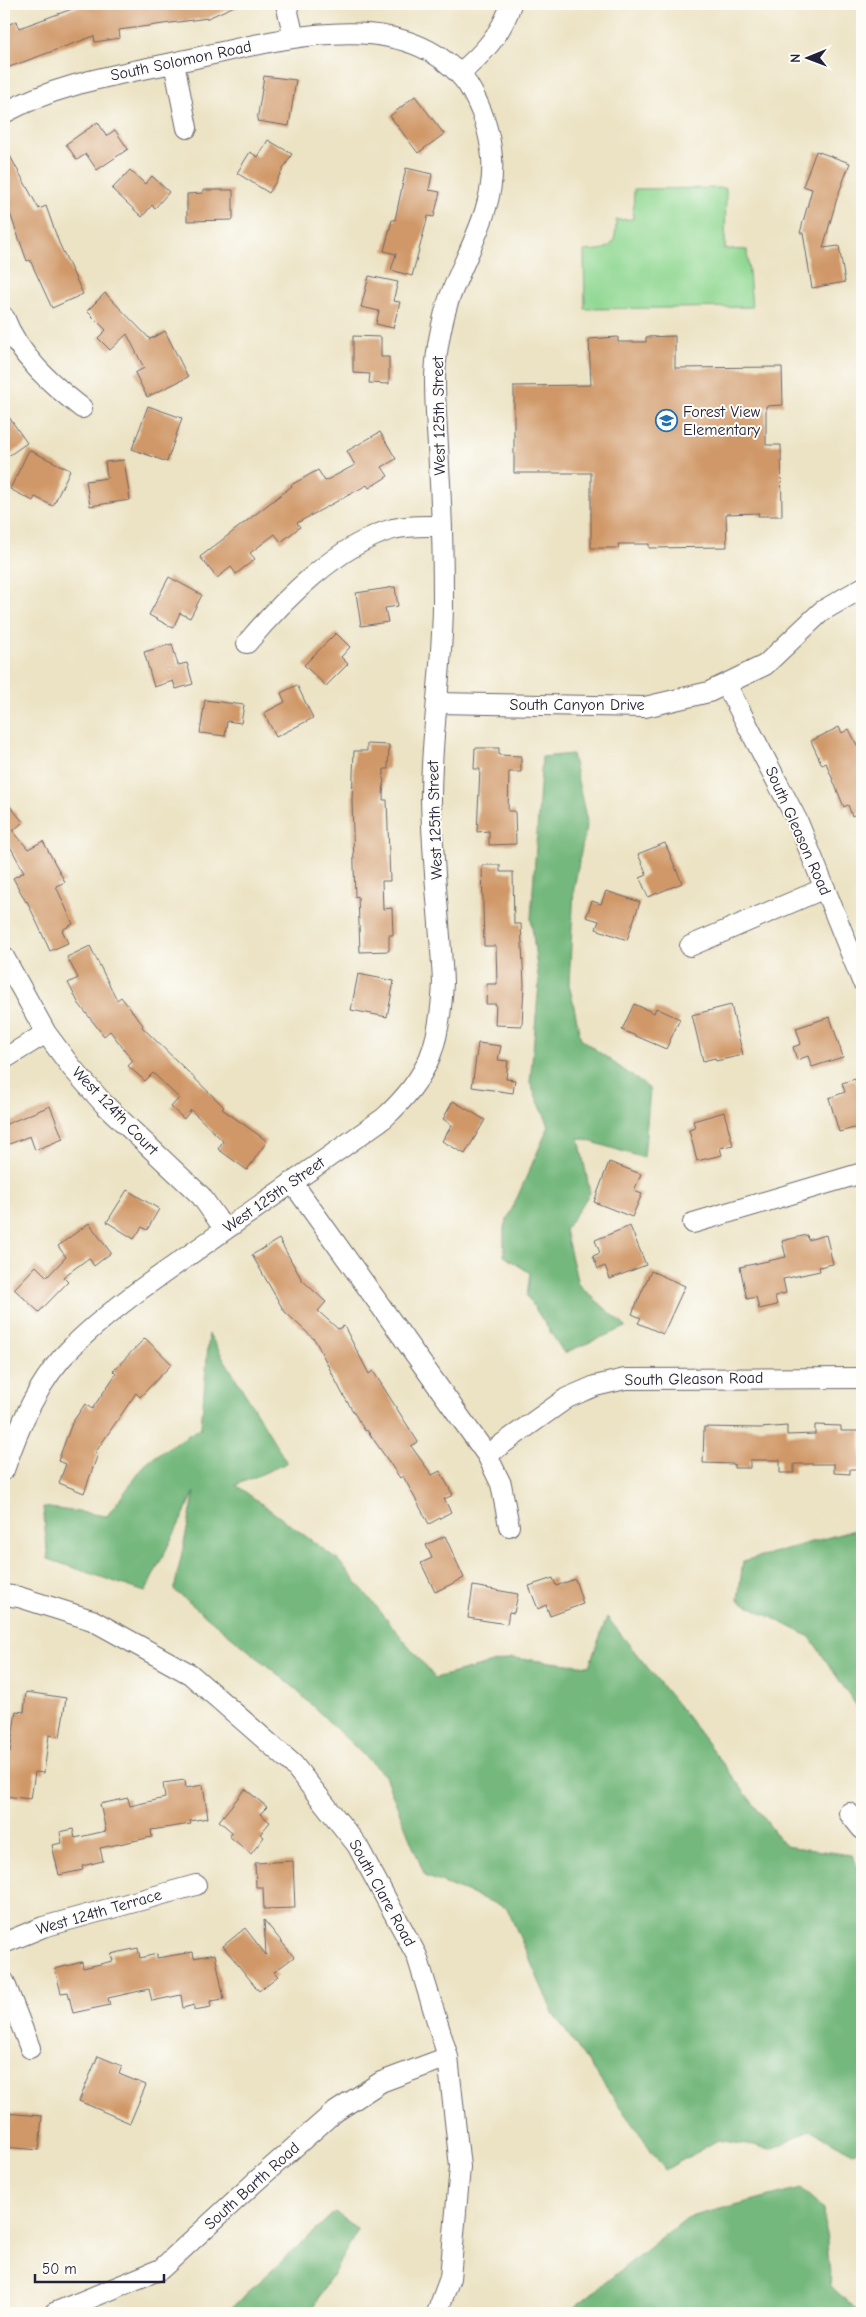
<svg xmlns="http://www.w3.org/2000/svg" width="866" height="2317" font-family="'Comic Neue',sans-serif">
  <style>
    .green { fill: #91d893; stroke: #5a7d67 }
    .forest { fill: #74b87d; stroke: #4b6d5c }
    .building { fill: #d09868 }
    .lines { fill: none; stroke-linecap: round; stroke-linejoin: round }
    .minor-casing { stroke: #69666b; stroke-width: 22 }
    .minor { stroke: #fff; stroke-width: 20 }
    .labels { text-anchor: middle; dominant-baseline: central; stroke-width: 4; stroke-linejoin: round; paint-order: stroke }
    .street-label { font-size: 16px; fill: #22223b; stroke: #fdfcf7 }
    .poi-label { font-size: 16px; fill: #22223b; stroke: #fdfcf7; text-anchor: start }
  </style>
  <rect width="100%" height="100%" fill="#fdfcf7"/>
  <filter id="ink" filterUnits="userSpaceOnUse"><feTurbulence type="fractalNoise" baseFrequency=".02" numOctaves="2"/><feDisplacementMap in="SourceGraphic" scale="10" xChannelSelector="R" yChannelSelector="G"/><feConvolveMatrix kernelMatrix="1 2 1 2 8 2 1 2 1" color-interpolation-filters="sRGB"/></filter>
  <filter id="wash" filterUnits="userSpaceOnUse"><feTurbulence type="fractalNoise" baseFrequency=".0096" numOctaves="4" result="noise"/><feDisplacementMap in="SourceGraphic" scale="20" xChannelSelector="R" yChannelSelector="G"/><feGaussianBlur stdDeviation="1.12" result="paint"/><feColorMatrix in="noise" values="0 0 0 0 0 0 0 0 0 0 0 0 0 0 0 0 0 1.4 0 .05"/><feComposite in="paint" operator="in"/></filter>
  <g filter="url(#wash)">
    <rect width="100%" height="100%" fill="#ece3c4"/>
    <path class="green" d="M726,188L725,249L747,250L752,307L585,309L584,251C611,250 616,248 616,220L633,219L634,189Z"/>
    <path class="forest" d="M572,754L587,822L574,888L569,984L581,1039L650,1089L644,1158L579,1138L590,1193L565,1230L578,1284L626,1327L564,1353L527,1296L530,1273L504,1256V1227L549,1126L530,1083L539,984L531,919L542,757Z
      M209,1334L287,1463L236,1485L338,1560L435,1678L512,1658L589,1666L607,1617L696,1728L785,1846L852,1855L862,1877V2148L853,2153L811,2130L771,2149L718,2140L665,2170L553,2013L507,1908L425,1876L385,1776L291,1685L174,1590L195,1492L145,1592L48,1559L43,1507L107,1516L148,1461L201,1427Z
      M862,1528V1714L810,1637L738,1600L743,1561Z
      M800,2188L824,2209L831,2286L859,2313H567L686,2218Z
      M335,2212L358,2230L310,2313H230V2309Z"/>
    <g id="blocks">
      <path class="building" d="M86,4H239L208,18L119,30L120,38L95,42L94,36L4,69V26L17,21L19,28Z
        M264,76L296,80L289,126L257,121Z
        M415,96L444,134L418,153L390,116Z
        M98,122L106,136L115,130L128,149L97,170L86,154L77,160L66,144Z
        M268,140L292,154L269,193L237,173L250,152L258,157Z
        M4,145L39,209L46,206L59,243L83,294L52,308L30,260L27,261L8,208L4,211Z
        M816,151L850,163L837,198L823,248L839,246L845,282L812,288L803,233H800L812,189L803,186Z
        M406,168L432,174L429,190L440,192L434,217L428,216L412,276L391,270L396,254L384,251L392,220H395Z
        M130,170L145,184L152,176L169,192L155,208L152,205L142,217L112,189Z
        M203,190H233V220L187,221V194L203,193Z
        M369,276L398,282L393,301L400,302L393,328L376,324L379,311L361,307Z
        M105,293L150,339L165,331L188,377L147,397L135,373L144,368L127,334L110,350L98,338L106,330L87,311Z
        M353,336L381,337V357H389V384L369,383L370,374L353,373Z
        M675,336V368L782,367L783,405L766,406V445H781L782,516H758L759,513L726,514L727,547L649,548V544H618L619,548H591V473H514V386L591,385L589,339L618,337V342H646V337Z
        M148,406L182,418L167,462L132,449Z
        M4,410L27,443L4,459Z
        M380,432L396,459L382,467L388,476L369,488L367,485L297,523L300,527L281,542L275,534L250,553L255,559L236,574L231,567L217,578L200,557L292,486L291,485L318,470L325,481L355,465L347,451Z
        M29,450L70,470L53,506L35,497L33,501L10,489Z
        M124,460L130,500L90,506L86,481L107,478L105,462Z
        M169,577L202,595L190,618L180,613L173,628L149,615Z
        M395,587L398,606L385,608L388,622L361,626L356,593Z
        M336,633L350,647L341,657L348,664L326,686L304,665Z
        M172,644L178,665L187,663L193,684L176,689L173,681L154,687L144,652Z
        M297,685L313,718L276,737L264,713L285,702L281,693Z
        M205,700L244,705L241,723L227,721L225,736L200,733Z
        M839,727L842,733L849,729L862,755V811L852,816L848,805L844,807L826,763L822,765L811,741Z
        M367,744L389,745L388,769H384L383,800H387L390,881H382L383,909L392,908L393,935H389V951L360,952L358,896L355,897L352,800L354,751H367Z
        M475,748H499V755L521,756V772H509L508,811H515L516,844L489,845V831L477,832L480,769H474Z
        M4,799L23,822L13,831L28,849L43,841L65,882L56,886L73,924L62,930L68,943L50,951L27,901L26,902L13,878L24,872L5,837L4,838Z
        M665,843L682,883L648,897L640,878L647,875L638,854Z
        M482,865H500V872H513L514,924H521L524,985L522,1026L495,1025L496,1004H486L487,984H497L496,946H484Z
        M606,891L640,902L627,940L596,929L599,921L586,917L592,901L601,904Z
        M90,946L117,1000L121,997L143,1025L142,1027L224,1107L222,1109L267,1141L247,1170L218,1149L223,1141L191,1110L184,1119L171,1107L179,1098L153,1073L145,1081L128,1066L133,1061L110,1031L104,1036L79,1004L68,983L78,978L67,957Z
        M358,974L394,981L387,1017L351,1010Z
        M634,1004L654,1013L656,1008L680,1019L666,1049L622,1030Z
        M731,1005L743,1055L716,1061L715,1058L703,1061L692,1015Z
        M830,1017L843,1057L812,1067L808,1056L797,1060L793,1047L801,1044L796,1028Z
        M478,1043L501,1046L498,1060L508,1061L506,1079L515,1080L513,1093L472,1087Z
        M855,1079L858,1089L862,1088V1126L839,1132L829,1098L845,1092L842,1083Z
        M453,1101L485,1120L465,1154L442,1141L452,1125L443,1119Z
        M50,1106L63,1139L35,1150L30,1136L4,1146V1125Z
        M724,1112L733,1145L720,1148L722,1155L697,1161L689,1130L695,1128L693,1121Z
        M609,1162L641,1174L634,1191L642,1194L632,1217L594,1202Z
        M127,1190L159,1209L147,1230L142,1227L134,1239L107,1222Z
        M89,1223L111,1253L94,1266L89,1258L63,1277L68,1282L39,1312L14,1289L36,1266L47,1277L66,1257L58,1246Z
        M630,1226L646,1265L610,1279L605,1266L598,1269L593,1256L600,1253L595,1240Z
        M807,1235L808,1240L826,1235L833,1264L819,1267L820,1271L783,1279L786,1293L775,1296L777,1305L759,1309L756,1297L747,1299L740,1267L786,1257L782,1241Z
        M279,1239L302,1280L326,1302L318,1311L338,1329L344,1326L369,1374L373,1371L418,1442L411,1446L432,1475L440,1471L453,1495L444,1499L451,1512L429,1524L403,1476L400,1478L367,1430L365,1431L342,1393L315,1340L284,1311L252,1255Z
        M651,1271L685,1286L663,1334L638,1323L641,1318L632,1314Z
        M145,1338L172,1364L140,1397L136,1393L95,1453L98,1454L84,1493L59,1483L66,1464L58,1461L72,1423L85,1404L92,1409L116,1374L113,1371Z
        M815,1425L841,1426V1431H861V1469H850V1474L834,1473V1464H794V1473H780V1460H750V1468H734V1464L703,1463L704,1427L760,1428L787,1426V1435L815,1434Z
        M445,1536L464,1578L435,1592L421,1563L432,1558L426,1545Z
        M553,1578L556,1586L575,1579L583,1604L550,1616L546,1605L538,1609L529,1586Z
        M473,1586L518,1594L514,1613L509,1612L507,1624L468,1618Z
        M26,1692L66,1698L60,1737L49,1735L44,1773L35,1772L31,1799L4,1796V1751L10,1752L16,1711L24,1712Z
        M185,1780L186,1788L203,1785L208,1818L190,1821L191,1824L151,1830L152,1837L100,1848L103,1861L82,1866L83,1870L59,1875L52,1845L62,1843L60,1832L73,1829L75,1838L106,1831L100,1804L128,1798L130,1806L165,1798L163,1783Z
        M245,1789L267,1807L260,1814L270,1822L260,1834L264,1837L251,1854L229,1836L232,1832L219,1821Z
        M293,1861L295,1908L264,1909L263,1887H256L255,1863Z
        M264,1920L294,1957L274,1972L278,1976L259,1991L223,1946L245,1928L266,1955Z
        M138,1948L140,1958L157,1954V1958L193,1952L194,1958L215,1954L224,1999L210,2001L211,2007L194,2010V2005L183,2008L181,1995L152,2001L149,1989L108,1998L110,2005L73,2013L68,1992L61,1993L55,1969L82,1962L83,1968L113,1961L111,1954Z
        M98,2056L122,2066L119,2074L146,2085L130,2123L79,2101Z
        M4,2113L42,2116L39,2150L4,2147Z"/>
    </g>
  </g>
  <g filter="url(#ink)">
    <use href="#blocks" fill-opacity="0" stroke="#69666b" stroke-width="1"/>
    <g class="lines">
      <defs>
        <path id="minor" d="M286,4L294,37
          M174,63L187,128
          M460,73C483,54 502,33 511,4
          M4,113C61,82 124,74 186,60C275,41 406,0 468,85C482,108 490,131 492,158C496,211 463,257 447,305C440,330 435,356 435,382C435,410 438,438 439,467C442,511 443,556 443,601C443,667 431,732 431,798C432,860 440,921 443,982C440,1044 430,1076 384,1118L141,1289C117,1307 94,1325 73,1346C39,1379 19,1426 4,1470
          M4,317C19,356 50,383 82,408
          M247,643C282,601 339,544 393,529C409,525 426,526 442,526
          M726,684L798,822L862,981
          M437,703L645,707L709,692L765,665L822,611L862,588
          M690,946L825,888
          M4,957L46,1033L72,1068L104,1104L201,1196L225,1230
          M4,1059L46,1033
          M292,1182L487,1455L501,1484L509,1526
          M693,1223L862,1173
          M487,1455L567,1398L595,1386L625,1379L862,1378
          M4,1595L19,1597L92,1620L190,1674L293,1764L357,1845L417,1956L448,2057L460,2167L450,2278L437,2313
          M849,1813L862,1829
          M4,1943L43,1927L196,1885
          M4,1981L30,2048
          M54,2313L161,2269L255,2182L332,2114L381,2082L448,2057"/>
      </defs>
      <use href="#minor" class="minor-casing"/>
      <use href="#minor" class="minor"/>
    </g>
  </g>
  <defs>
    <symbol id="school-ring" viewBox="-11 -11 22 22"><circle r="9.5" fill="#fdfcf7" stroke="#1f6fb2" stroke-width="1.5"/><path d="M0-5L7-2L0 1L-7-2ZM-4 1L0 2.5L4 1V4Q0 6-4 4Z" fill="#1f6fb2"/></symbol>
  </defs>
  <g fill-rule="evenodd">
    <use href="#school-ring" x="654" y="408" width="25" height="25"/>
  </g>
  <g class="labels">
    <g class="street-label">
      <text transform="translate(181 61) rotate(-12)">South Solomon Road</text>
      <text transform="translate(439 416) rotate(-91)">West 125th Street</text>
      <text x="577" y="705">South Canyon Drive</text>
      <text transform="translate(435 820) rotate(-92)">West 125th Street</text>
      <text transform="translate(798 831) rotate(66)">South Gleason Road</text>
      <text transform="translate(115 1111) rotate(46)">West 124th Court</text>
      <text transform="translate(274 1195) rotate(-35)">West 125th Street</text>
      <text transform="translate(694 1379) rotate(-1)">South Gleason Road</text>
      <text transform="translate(382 1893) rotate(61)">South Clare Road</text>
      <text transform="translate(99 1912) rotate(-16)">West 124th Terrace</text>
      <text transform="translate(252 2186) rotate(-42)">South Barth Road</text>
    </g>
    <g class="poi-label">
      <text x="683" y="412">Forest View<tspan x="683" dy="18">Elementary</tspan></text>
    </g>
  </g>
  <rect width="866" height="2317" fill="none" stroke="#fdfcf7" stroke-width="20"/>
  <g transform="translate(808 58) rotate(269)" stroke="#fdfcf7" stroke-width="4" paint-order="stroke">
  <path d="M0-4L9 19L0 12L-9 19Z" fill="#22223b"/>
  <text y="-8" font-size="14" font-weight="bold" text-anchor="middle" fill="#22223b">N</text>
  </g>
  <path d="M35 2274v8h129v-8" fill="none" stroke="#22223b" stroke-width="2.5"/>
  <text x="42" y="2274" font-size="15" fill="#22223b" stroke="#fdfcf7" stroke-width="4" paint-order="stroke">50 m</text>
</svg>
